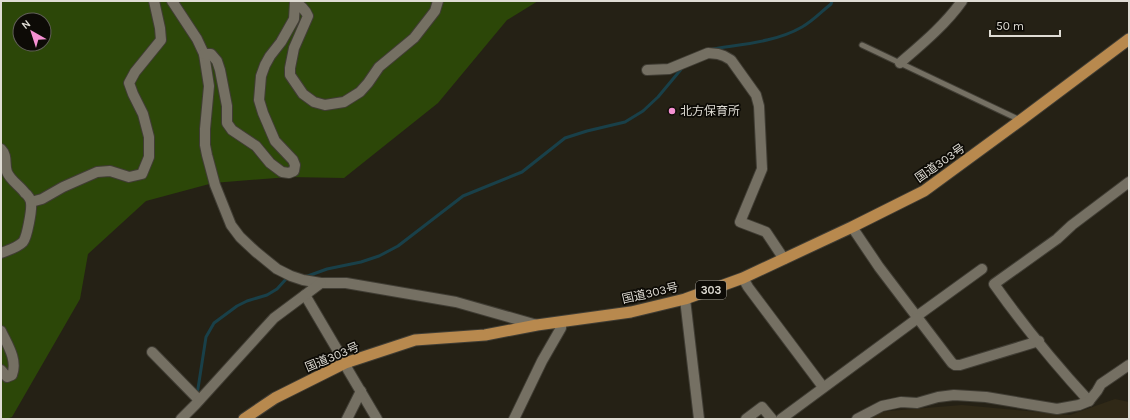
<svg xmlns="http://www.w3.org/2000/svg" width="1130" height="420" font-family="Karla,'Noto Sans JP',sans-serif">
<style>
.built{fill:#302917}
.green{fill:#2c4708;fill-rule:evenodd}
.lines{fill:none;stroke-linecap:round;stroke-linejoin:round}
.stream{stroke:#194049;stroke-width:3}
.service-casing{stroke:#403d34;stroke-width:7}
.minor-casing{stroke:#403d34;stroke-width:12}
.trunk-casing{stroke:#403d34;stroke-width:13}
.service{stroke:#757063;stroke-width:5}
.minor{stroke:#757063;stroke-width:10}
.trunk{stroke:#b8894e;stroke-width:11}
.poi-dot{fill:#f591d2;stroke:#0d0b06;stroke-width:1.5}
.labels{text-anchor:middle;stroke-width:3.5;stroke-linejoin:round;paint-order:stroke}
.shield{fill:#0d0b06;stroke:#a09d96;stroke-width:1}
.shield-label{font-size:11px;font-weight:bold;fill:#dfdcd4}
.poi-label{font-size:12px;fill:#dfdcd4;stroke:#0d0b06;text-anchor:start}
.street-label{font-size:12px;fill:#dfdcd4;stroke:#0d0b06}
</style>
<rect width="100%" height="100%" fill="#252115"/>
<!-- built -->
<polygon class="built" points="1115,399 1129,402 1129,419 864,419 877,412 962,405 1070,415"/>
<!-- green -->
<path class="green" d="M1,1h537l-31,19 -69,83 -94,75 -55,-1 -76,6 -67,18 -58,53 -8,45 -68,118 -6,2h-5zM20,20h24v24h-24z"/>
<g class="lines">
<!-- stream -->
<g class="stream">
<path d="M713,49c30,-5 63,-7 89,-22 11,-6 20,-16 29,-23l1,-3"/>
<polyline points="305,277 327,269 361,262 379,256 398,246 463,196 522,172 565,138 587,131 625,122 643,111 658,97 683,67"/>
<polyline points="197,395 206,337 214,323 237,306 247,301 267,295 277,289 287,278 289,279"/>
</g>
<!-- service casing -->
<g class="service-casing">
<polyline id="service" points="862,45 1020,120"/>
</g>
<!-- minor casing -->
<g class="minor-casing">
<g id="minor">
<polyline points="172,1 197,39 204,54 209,86 205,129 205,145 207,155 215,185 231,225 240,237 256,252 277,269 291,276 303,280 321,283 346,283 456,302 537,325"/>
<path d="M204,54h7l6,7 3,9 7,36v17l5,7 24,16 14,17 12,9 7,1 5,-2 1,-6 -2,-5 -18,-19 -12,-28 -4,-13 2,-24 4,-11 5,-9 11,-14 13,-23 1,-17c6,4 10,7 13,14l-14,32 -4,20v7l13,19 11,8 11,3 19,-3 16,-10 8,-9 11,-16 35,-29 21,-27 3,-10"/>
<path d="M900,63c22,-19 45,-38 62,-62"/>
<polyline points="647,70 669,69 708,53 718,54 724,56 731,60 756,95 759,106 762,169 740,222 766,232 784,259"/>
<path d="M1,149c7,7 3,15 6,23 3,8 13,14 18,21 3,2 6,7 6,10 1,7 -4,34 -8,39 -6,6 -15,8 -22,11"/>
<polyline points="31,202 42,199 63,187 97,172 110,171 129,177 142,174 149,157 149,137 143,114 133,94 129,83 135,72 161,40 160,28 154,1"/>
<polyline points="852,227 879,267 952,363 955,365 960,365 1039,341"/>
<polyline points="743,278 748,287 823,387"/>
<polyline points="305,295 345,363 348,370 377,419"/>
<polyline points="685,299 699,419"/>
<polyline points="917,316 982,269"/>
<path d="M1,331c6,13 17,29 11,44l-5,2 -6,-7"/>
<polyline points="152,352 199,400"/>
<path d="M1089,401c-34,-37 -66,-76 -95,-117l63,-45 15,-14 57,-43"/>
<polyline points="181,419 196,404 274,318 321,283"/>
<polyline points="347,419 361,391"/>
<polyline points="514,419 542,361 561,328 561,322"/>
<polyline points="746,419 762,407 772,419"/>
<polyline points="781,419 918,318"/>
<polyline points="857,419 882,406 901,402 917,403 938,397 954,395 986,397 1057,409 1079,405 1089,401 1097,391 1101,384 1129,365"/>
</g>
</g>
<!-- trunk casing -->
<g class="trunk-casing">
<polyline id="trunk" points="244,419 275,398 345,363 415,340 485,335 537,325 631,312 685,299 743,278 852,227 924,191 1021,120 1129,39"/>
</g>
<!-- service -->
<use href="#service" class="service"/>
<!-- minor -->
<use href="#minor" class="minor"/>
<!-- trunk -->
<use href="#trunk" class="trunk"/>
</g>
<!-- markers -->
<circle class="poi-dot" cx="672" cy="111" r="4"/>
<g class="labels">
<!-- shield labels -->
<rect class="shield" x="696" y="281" width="30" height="18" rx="3"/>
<g class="shield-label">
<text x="711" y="294">303</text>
</g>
<!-- poi labels -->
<g class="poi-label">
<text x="680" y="115">北方保育所</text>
</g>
<!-- street labels -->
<g class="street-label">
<text transform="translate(940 163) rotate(-35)" y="4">国道303号</text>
<text transform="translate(650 293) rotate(-13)" y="4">国道303号</text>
<text transform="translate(332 357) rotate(-23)" y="4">国道303号</text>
</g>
</g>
<!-- border -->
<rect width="1130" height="420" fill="none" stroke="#dfdcd4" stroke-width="4"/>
<!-- north arrow -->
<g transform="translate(32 32) rotate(321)"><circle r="19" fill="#0d0b06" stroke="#615f58"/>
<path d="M0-3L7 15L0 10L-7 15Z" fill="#f591d2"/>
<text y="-6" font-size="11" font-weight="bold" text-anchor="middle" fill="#dfdcd4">N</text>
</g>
<!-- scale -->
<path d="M990 30v6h70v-6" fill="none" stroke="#dfdcd4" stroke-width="2"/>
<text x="996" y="30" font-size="12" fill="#dfdcd4" stroke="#0d0b06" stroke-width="3" paint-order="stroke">50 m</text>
</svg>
